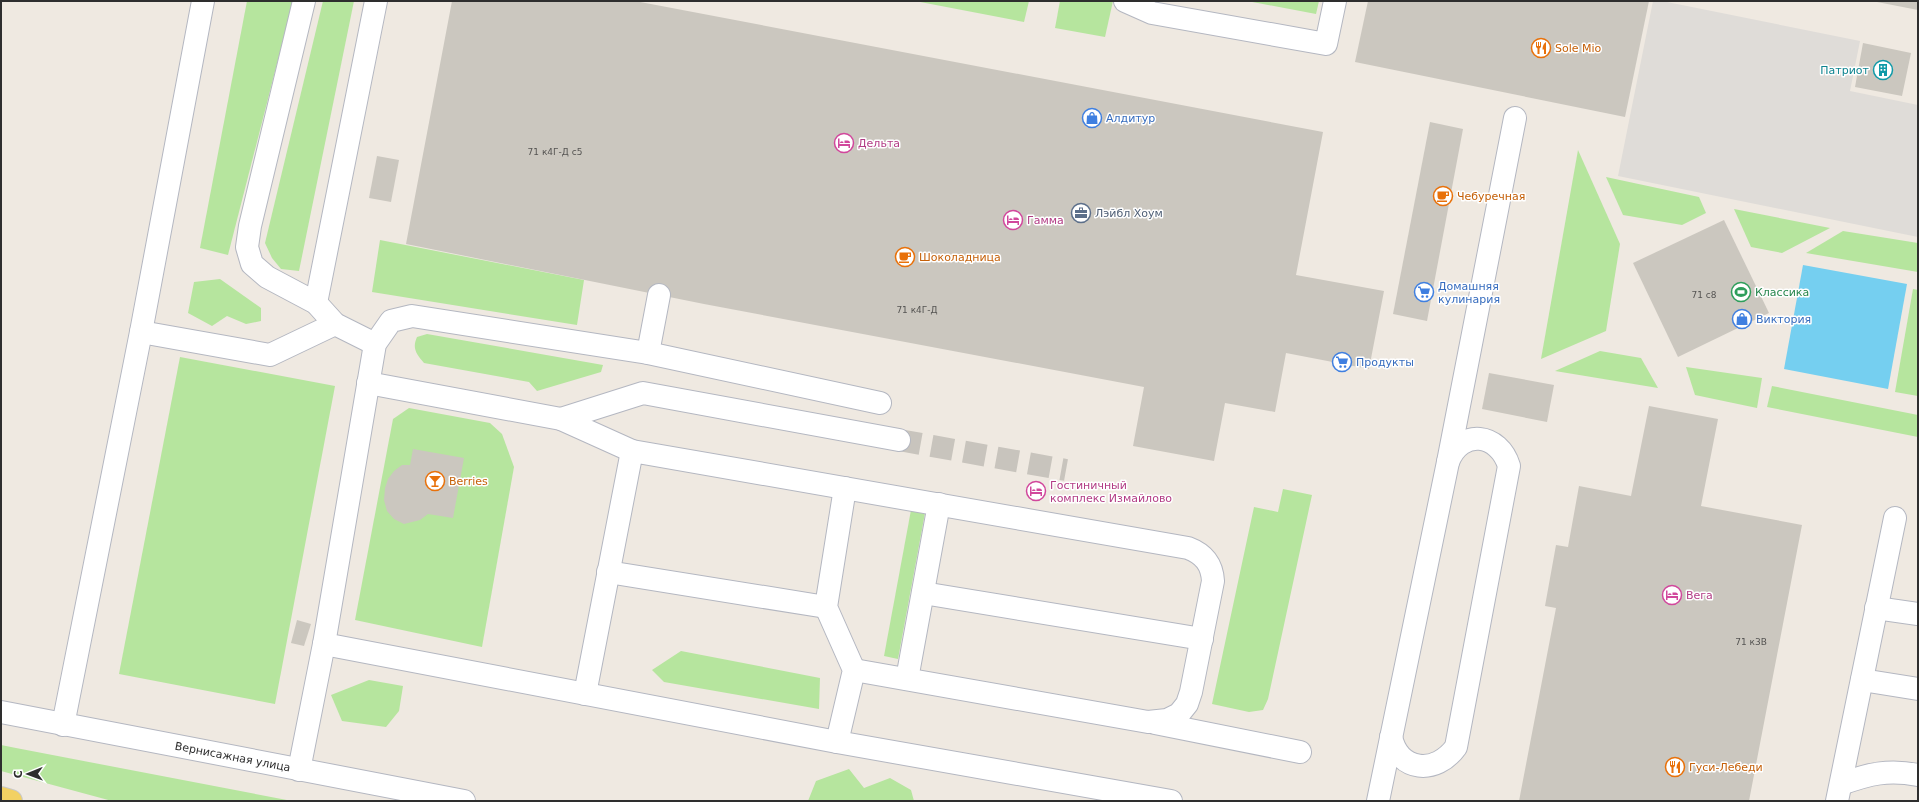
<svg xmlns="http://www.w3.org/2000/svg" width="1919" height="802" font-family="'DejaVu Sans',sans-serif">
<style>
.green{fill:#b6e59e}
.plaza{fill:#dfdcd8}
.water{fill:#75cff0}
.building{fill:#cbc7bf}
.lines{fill:none;stroke-linecap:round;stroke-linejoin:round}
.minor-tunnel{stroke:#c8c4bd;stroke-width:22;stroke-dasharray:22 11;stroke-linecap:butt}
.minor-casing{stroke:#b4b7c1;stroke-width:24}
.major-casing{stroke:#c9c9c9;stroke-width:24}
.minor{stroke:#fff;stroke-width:22}
.major{stroke:#f2d163;stroke-width:22}
.labels{text-anchor:middle;stroke-width:3;stroke-linejoin:round;paint-order:stroke}
.number-label{font-size:9px;fill:#555452}
.food-label{font-size:11px;fill:#c56008;stroke:#fff;text-anchor:start}
.culture-label{font-size:11px;fill:#0d838f;stroke:#fff;text-anchor:end}
.shop-label{font-size:11px;fill:#366cbe;stroke:#fff;text-anchor:start}
.hotel-label{font-size:11px;fill:#b23c85;stroke:#fff;text-anchor:start}
.service-label{font-size:11px;fill:#4e5e75;stroke:#fff;text-anchor:start}
.leisure-label{font-size:11px;fill:#27864d;stroke:#fff;text-anchor:start}
.street-label{font-size:11px;fill:#2e2e2e;stroke:#fff}
</style>
<rect width="100%" height="100%" fill="#efe9e1"/>
<!-- green -->
<g class="green">
<polygon points="247,1 293,1 228,255 200,248"/>
<polygon points="323,1 354,1 299,271 281,269 272,258 265,243"/>
<polygon points="915,1 1029,1 1024,22"/>
<polygon points="1060,1 1113,1 1105,37 1055,28"/>
<polygon points="1247,1 1319,1 1316,14"/>
<polygon points="1578,150 1620,244 1606,331 1541,359"/>
<polygon points="1606,177 1699,197 1706,213 1682,225 1623,215"/>
<polygon points="1734,209 1830,228 1782,253 1751,247"/>
<polygon points="1843,231 1918,243 1918,272 1806,253"/>
<polygon points="380,240 584,280 577,325 372,292"/>
<polygon points="220,279 261,308 261,321 246,324 227,316 212,326 188,313 194,282"/>
<polygon points="1913,289 1918,290 1918,396 1895,392"/>
<path d="M427,334l176,31 -2,7 -64,19 -8,-9 -105,-19c-8,-9 -12,-15 -7,-26z"/>
<polygon points="1600,351 1641,358 1658,388 1555,371"/>
<polygon points="180,357 335,386 275,704 119,674"/>
<polygon points="1686,367 1762,378 1757,408 1695,395"/>
<polygon points="1772,386 1918,415 1918,437 1767,407"/>
<polygon points="409,408 490,423 502,434 514,467 482,647 355,620 393,419"/>
<polygon points="1283,489 1312,495 1268,699 1263,710 1249,712 1212,704 1254,507 1278,512"/>
<polygon points="911,510 925,513 898,659 884,656"/>
<polygon points="681,651 820,678 819,709 664,682 652,670"/>
<polygon points="369,680 403,686 399,711 386,727 342,721 331,695"/>
<polygon points="1,745 16,748 292,801 112,801 1,771"/>
<polygon points="849,769 864,788 890,778 911,790 914,801 808,801 816,781"/>
</g>
<!-- plaza -->
<polygon class="plaza" points="1653,1 1662,1 1860,41 1850,91 1918,105 1918,237 1618,176"/>
<!-- water -->
<polygon class="water" points="1803,265 1907,284 1888,389 1784,369"/>
<!-- building -->
<g class="building">
<polygon points="452,1 635,1 1323,132 1296,275 1384,291 1369,369 1286,353 1275,412 1225,403 1214,461 1133,446 1144,387 704,304 406,244"/>
<polygon points="1368,1 1649,1 1625,117 1355,62"/>
<polygon points="1877,1 1918,1 1918,10 1877,2"/>
<polygon points="1863,43 1911,53 1902,96 1855,87"/>
<polygon points="1430,122 1463,129 1427,321 1393,314"/>
<polygon points="377,156 399,160 391,202 369,198"/>
<polygon points="1724,220 1769,313 1678,357 1633,263"/>
<polygon points="1489,373 1554,385 1547,422 1482,409"/>
<polygon points="1649,406 1718,419 1701,506 1802,525 1749,801 1519,801 1556,608 1545,606 1556,545 1568,547 1579,486 1631,496"/>
<polygon points="413,449 464,458 453,518 428,514 420,520 404,524 394,519 387,511 384,500 385,488 388,479 394,471 402,465 410,465"/>
<polygon points="297,620 311,624 304,646 291,643"/>
</g>
<g class="lines">
<!-- minor-tunnel -->
<polyline class="minor-tunnel" points="899,440 1066,470"/>
<!-- minor casing -->
<g class="minor-casing">
<g id="minor">
<polyline points="304,1 250,226 247,247 252,264 267,277 316,303 335,324 375,344"/>
<polyline points="1125,1 1152,13 1326,44 1335,1"/>
<polyline points="316,303 376,1"/>
<polyline points="141,332 270,355 335,324"/>
<polyline points="648,353 659,295"/>
<polyline points="368,383 561,419 632,451"/>
<polyline points="561,419 643,393 899,440"/>
<polyline points="608,572 826,607"/>
<polyline points="923,593 1202,639"/>
<polyline points="1876,608 1918,614"/>
<polyline points="324,644 837,742 1171,801"/>
<polyline points="907,679 939,504"/>
<polyline points="1862,680 1918,689"/>
<path d="M585,694l47,-243 556,97c16,6 24,16 25,33l-22,111 -4,12 -8,10 -12,6 -19,2 -294,-52"/>
<path id="s1" d="M1,712l463,89"/>
<polyline points="1155,723 1300,752"/>
<polyline points="63,725 141,332 203,1"/>
<path d="M1391,737c8,35 45,38 65,10l53,-281c-10,-33 -48,-38 -61,-4"/>
<polyline points="837,742 854,670 826,607 845,488"/>
<polyline points="299,770 324,644 375,344 391,321 412,316 648,353 880,403"/>
<path d="M1841,784c28,-10 47,-15 77,-9"/>
<polyline points="1378,801 1448,462 1515,118"/>
<polyline points="1837,801 1895,518"/>
</g>
</g>
<!-- major casing -->
<g class="major-casing">
<polyline id="major" points="1,798 11,801"/>
</g>
<!-- minor -->
<use href="#minor" class="minor"/>
<!-- major -->
<use href="#major" class="major"/>
</g>
<!-- icons -->
<defs>
<g id="restaurant-ring" transform="scale(1)"><circle r="9.5" fill="#fff" stroke="#e8710a" stroke-width="1.5"/><path d="M-5-6h1v4h1v-4h1v4h1v-4h1v5L-1.5 .5V6h-2V.5L-5-1ZM5-6V6H3V1.5H1.5Q1.5-4 5-6Z" fill="#e8710a"/></g>
<g id="building-ring" transform="scale(1)"><circle r="9.5" fill="#fff" stroke="#0f9aa8" stroke-width="1.5"/><path d="M-4-6H4V6H1V3H-1V6H-4ZM-2.5-4.3h1.7v1.8h-1.7ZM.8-4.3h1.7v1.8H.8ZM-2.5-1h1.7V.8h-1.7ZM.8-1h1.7V.8H.8Z" fill="#0f9aa8"/></g>
<g id="shop-ring" transform="scale(1)"><circle r="9.5" fill="#fff" stroke="#3f7fe0" stroke-width="1.5"/><path d="M-5-2.5h2.3a2.7 3.5 0 0 1 5.4 0H5L5.5 6h-11ZM-1.5-2.5h3a1.5 2.3 0 0 0-3 0Z" fill="#3f7fe0"/></g>
<g id="hotel-ring" transform="scale(1)"><circle r="9.5" fill="#fff" stroke="#d1479c" stroke-width="1.5"/><path d="M-6-4.5h1.5V1H6V5H4.5V3h-9V5H-6ZM-4 0a1.8 1.8 0 1 1 3.6 0ZM.5 0V-2.5h3Q6-2.5 6 0Z" fill="#d1479c"/></g>
<g id="cafe-ring" transform="scale(1)"><circle r="9.5" fill="#fff" stroke="#e8710a" stroke-width="1.5"/><path d="M-5.5-4.5H6V0H3Q3 3.5 0 3.5H-2.5Q-5.5 3.5-5.5 0ZM3-3.2v2h1.7v-2ZM-6 4.5H4V6H-6Z" fill="#e8710a"/></g>
<g id="office-ring" transform="scale(1)"><circle r="9.5" fill="#fff" stroke="#5c6f8a" stroke-width="1.5"/><path d="M-6-3h4V-5.5h4V-3h4V5H-6ZM-1-4.5V-3h2v-1.5ZM-6 0V1H6V0Z" fill="#5c6f8a"/></g>
<g id="supermarket-ring" transform="scale(1)"><circle r="9.5" fill="#fff" stroke="#3f7fe0" stroke-width="1.5"/><path d="M-6-5.5h2.5l.6 2H6L4.5 2H-2.5L-4.4-4H-6ZM-1.5 3.2a1.3 1.3 0 1 0 .1 0ZM3 3.2a1.3 1.3 0 1 0 .1 0Z" fill="#3f7fe0"/></g>
<g id="stadium-ring" transform="scale(1)"><circle r="9.5" fill="#fff" stroke="#2e9e5b" stroke-width="1.5"/><path d="M0-5a6.5 5 0 1 0 0 10a6.5 5 0 1 0 0-10ZM-3.5-1.8h7v3.6h-7Z" fill="#2e9e5b"/></g>
<g id="bar-ring" transform="scale(1)"><circle r="9.5" fill="#fff" stroke="#e8710a" stroke-width="1.5"/><path d="M-6-5H6L.8 .8V4.5H3.5V6h-7V4.5H-.8V.8Z" fill="#e8710a"/></g>
</defs>
<g fill-rule="evenodd">
<use href="#restaurant-ring" x="1541" y="48"/>
<use href="#building-ring" x="1883" y="70"/>
<use href="#shop-ring" x="1092" y="118"/>
<use href="#hotel-ring" x="844" y="143"/>
<use href="#cafe-ring" x="1443" y="196"/>
<use href="#office-ring" x="1081" y="213"/>
<use href="#hotel-ring" x="1013" y="220"/>
<use href="#cafe-ring" x="905" y="257"/>
<use href="#supermarket-ring" x="1424" y="292"/>
<use href="#stadium-ring" x="1741" y="292"/>
<use href="#shop-ring" x="1742" y="319"/>
<use href="#supermarket-ring" x="1342" y="362"/>
<use href="#bar-ring" x="435" y="481"/>
<use href="#hotel-ring" x="1036" y="491"/>
<use href="#hotel-ring" x="1672" y="595"/>
<use href="#restaurant-ring" x="1675" y="767"/>
</g>
<g class="labels">
<!-- number labels -->
<g class="number-label">
<text x="555" y="155">71 к4Г-Д с5</text>
<text x="1704" y="298">71 с8</text>
<text x="917" y="313">71 к4Г-Д</text>
<text x="1751" y="645">71 к3В</text>
</g>
<!-- food labels -->
<g class="food-label">
<text x="1555" y="52">Sole Mio</text>
<text x="1457" y="200">Чебуречная</text>
<text x="919" y="261">Шоколадница</text>
<text x="449" y="485">Berries</text>
<text x="1689" y="771">Гуси-Лебеди</text>
</g>
<!-- culture labels -->
<g class="culture-label">
<text x="1869" y="74">Патриот</text>
</g>
<!-- shop labels -->
<g class="shop-label">
<text x="1106" y="122">Алдитур</text>
<text x="1438" y="290">Домашняя<tspan x="1438" dy="13">кулинария</tspan></text>
<text x="1756" y="323">Виктория</text>
<text x="1356" y="366">Продукты</text>
</g>
<!-- hotel labels -->
<g class="hotel-label">
<text x="858" y="147">Дельта</text>
<text x="1027" y="224">Гамма</text>
<text x="1050" y="489">Гостиничный<tspan x="1050" dy="13">комплекс Измайлово</tspan></text>
<text x="1686" y="599">Вега</text>
</g>
<!-- service labels -->
<g class="service-label">
<text x="1095" y="217">Лэйбл Хоум</text>
</g>
<!-- leisure labels -->
<g class="leisure-label">
<text x="1755" y="296">Классика</text>
</g>
<!-- street labels -->
<g class="street-label">
<text dy="4" stroke="none"><textPath href="#s1" startOffset="236">Вернисажная улица</textPath></text>
</g>
</g>
<!-- border -->
<rect width="1919" height="802" fill="none" stroke="#2e2e2e" stroke-width="4"/>
<!-- north arrow -->
<g transform="translate(28 774) rotate(269)" stroke="#ffffff" stroke-width="3" paint-order="stroke">
<path d="M0-3L7 15L0 10L-7 15Z" fill="#2e2e2e"/>
<text y="-6" font-size="11" font-weight="bold" text-anchor="middle" fill="#2e2e2e">С</text>
</g>
</svg>
